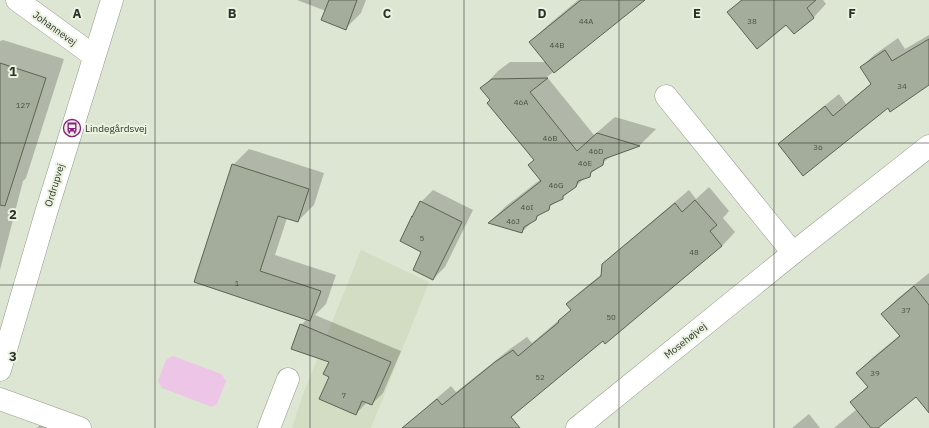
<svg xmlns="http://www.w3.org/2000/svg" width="929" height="428" font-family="'IBM Plex Sans',sans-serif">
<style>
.built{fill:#d2ddc4}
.green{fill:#edc5e6}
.shadow{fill:#0003}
.building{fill:#a4ac9b;stroke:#5c6353}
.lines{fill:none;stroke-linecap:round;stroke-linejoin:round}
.minor-casing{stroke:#949b8b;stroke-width:23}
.minor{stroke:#fff;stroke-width:22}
.grid{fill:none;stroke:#2e312a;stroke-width:1;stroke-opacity:0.55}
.labels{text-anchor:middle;stroke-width:4;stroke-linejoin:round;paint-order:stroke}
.number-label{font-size:8px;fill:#4c5046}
.street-label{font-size:10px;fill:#2e312a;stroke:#eaf2e0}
.poi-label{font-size:10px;fill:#2e312a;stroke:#eaf2e0;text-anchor:start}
.grid-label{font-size:13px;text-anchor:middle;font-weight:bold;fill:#2e312a;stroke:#eaf2e0;stroke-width:4;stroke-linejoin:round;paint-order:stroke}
</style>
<rect width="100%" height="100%" fill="#dde5d3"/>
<!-- built -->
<polygon class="built" points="361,250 429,282 371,428 292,428 302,397"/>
<!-- green -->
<polygon class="green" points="173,356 221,374 226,381 217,404 212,407 162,388 158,381 166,360"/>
<!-- shadow -->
<g class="shadow">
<polygon points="297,0 366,0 361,13 346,28 326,11"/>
<polygon points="578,0 643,0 547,77 594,135 615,117 656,129 640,145 612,155 562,198 543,211 522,232 490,222 506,206 541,179 535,160 482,88 498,71 510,62 546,62 530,42 547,26"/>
<polygon points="741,0 823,0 826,4 814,17 794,33 786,23 728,13"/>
<polygon points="929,35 929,84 888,107 779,144 792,132 839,94 846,104 872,83 861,67 874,55 898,38 905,49"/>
<polygon points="3,40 64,59 26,178 23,181 0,270 0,41"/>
<polygon points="249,149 324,173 314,205 298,221 287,218 275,255 336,275 326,304 315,315 401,351 383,393 372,404 367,402 356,414 331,376 330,361 301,325 307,319 195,282 233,165"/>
<polygon points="709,187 729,211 723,218 735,232 722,246 605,342 603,340 487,428 426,428 417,417 430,404 451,386 456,392 510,349 527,337 532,343 572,309 568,304 581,291 602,274 603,265 617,251 689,190 696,199"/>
<polygon points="433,190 473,210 445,267 433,279 423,252 421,202"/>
<polygon points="929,273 929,385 876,428 834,428 857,409 851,402 868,386 857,373 872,358 900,335 882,314 897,299"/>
<polygon points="809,414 820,428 792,428"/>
<polygon points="40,425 61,428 37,428"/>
</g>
<!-- building -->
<g class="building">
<polygon points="329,0 357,0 346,30 321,20"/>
<polygon points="581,0 645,0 554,73 529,42"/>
<polygon points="742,0 816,0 807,8 814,18 794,34 786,25 757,49 727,12"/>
<polygon points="929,39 929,85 890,112 888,108 803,176 778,144 825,106 833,116 871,84 860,67 885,50 892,61"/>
<polygon points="0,63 46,78 5,206 0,205"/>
<polygon points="548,78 530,92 577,151 597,133 640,146 604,159 603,165 591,172 590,177 578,181 576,187 563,196 563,199 550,205 549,210 537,216 536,220 524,227 522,233 488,223 541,181 528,165 534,160 487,103 490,100 480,88 492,79"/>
<polygon points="232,164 309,189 298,222 278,216 260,271 321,291 310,321 194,282"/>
<polygon points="695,200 717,225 710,231 722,246 605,344 603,341 511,417 520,428 402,428 437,399 442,405 495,362 513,350 518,356 559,322 558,321 571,310 566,304 601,276 602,264 675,203 682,212"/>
<polygon points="420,201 462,222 433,280 413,270 421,252 400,241 412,216 412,217"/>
<polygon points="914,286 929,305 929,413 916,397 878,428 871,428 850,402 868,387 856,373 900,336 881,314"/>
<polygon points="300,324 391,362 372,405 362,401 356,415 319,399 329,377 323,374 329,362 291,349"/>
</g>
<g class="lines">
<!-- minor casing -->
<g class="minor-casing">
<g id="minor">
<polyline points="17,0 94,56"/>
<polyline points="666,96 793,253"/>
<polyline points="0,370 46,213 112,0"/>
<polyline points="0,399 80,428"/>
<polyline points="269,428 288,379"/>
<polyline points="577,428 793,253 929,146"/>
</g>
</g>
<!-- minor -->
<use href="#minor" class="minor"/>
</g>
<!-- grid -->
<path class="grid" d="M155,0v428M310,0v428M464,0v428M619,0v428M774,0v428M0,143h929M0,285h929"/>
<!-- icons -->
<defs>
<g id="bus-ring" transform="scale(0.9)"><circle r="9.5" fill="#eaf2e0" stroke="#8a1c80" stroke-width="1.5"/><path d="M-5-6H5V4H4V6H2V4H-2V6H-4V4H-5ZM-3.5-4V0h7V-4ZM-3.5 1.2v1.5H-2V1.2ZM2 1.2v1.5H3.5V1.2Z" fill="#8a1c80"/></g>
</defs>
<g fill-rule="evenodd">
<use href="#bus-ring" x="72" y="128"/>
</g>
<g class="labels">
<!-- number labels -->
<g class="number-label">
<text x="586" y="24">44A</text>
<text x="752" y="24">38</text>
<text x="557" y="48">44B</text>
<text x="902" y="89">34</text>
<text x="521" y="105">46A</text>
<text x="23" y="108">127</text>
<text x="550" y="141">46B</text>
<text x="818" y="150">36</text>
<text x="596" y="154">46D</text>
<text x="585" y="166">46E</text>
<text x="556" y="188">46G</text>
<text x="527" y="210">46I</text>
<text x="513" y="224">46J</text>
<text x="422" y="241">5</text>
<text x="694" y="255">48</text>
<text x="237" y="286">1</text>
<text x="906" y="313">37</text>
<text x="611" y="320">50</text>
<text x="875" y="376">39</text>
<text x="540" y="380">52</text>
<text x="344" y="398">7</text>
</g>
<!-- street labels -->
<g class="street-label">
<text transform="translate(55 28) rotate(36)" y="4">Johannevej</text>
<text transform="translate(54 185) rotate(-73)" y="4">Ordrupvej</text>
<text transform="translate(685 340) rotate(-39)" y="4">Mosehøjvej</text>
</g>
<!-- poi labels -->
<g class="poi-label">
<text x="85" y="132">Lindegårdsvej</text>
</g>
</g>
<g class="grid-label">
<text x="77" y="18">A</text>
<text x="232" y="18">B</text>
<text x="387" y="18">C</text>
<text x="542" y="18">D</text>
<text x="697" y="18">E</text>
<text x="852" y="18">F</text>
<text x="13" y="76">1</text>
<text x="13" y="219">2</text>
<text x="13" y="361">3</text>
</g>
</svg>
